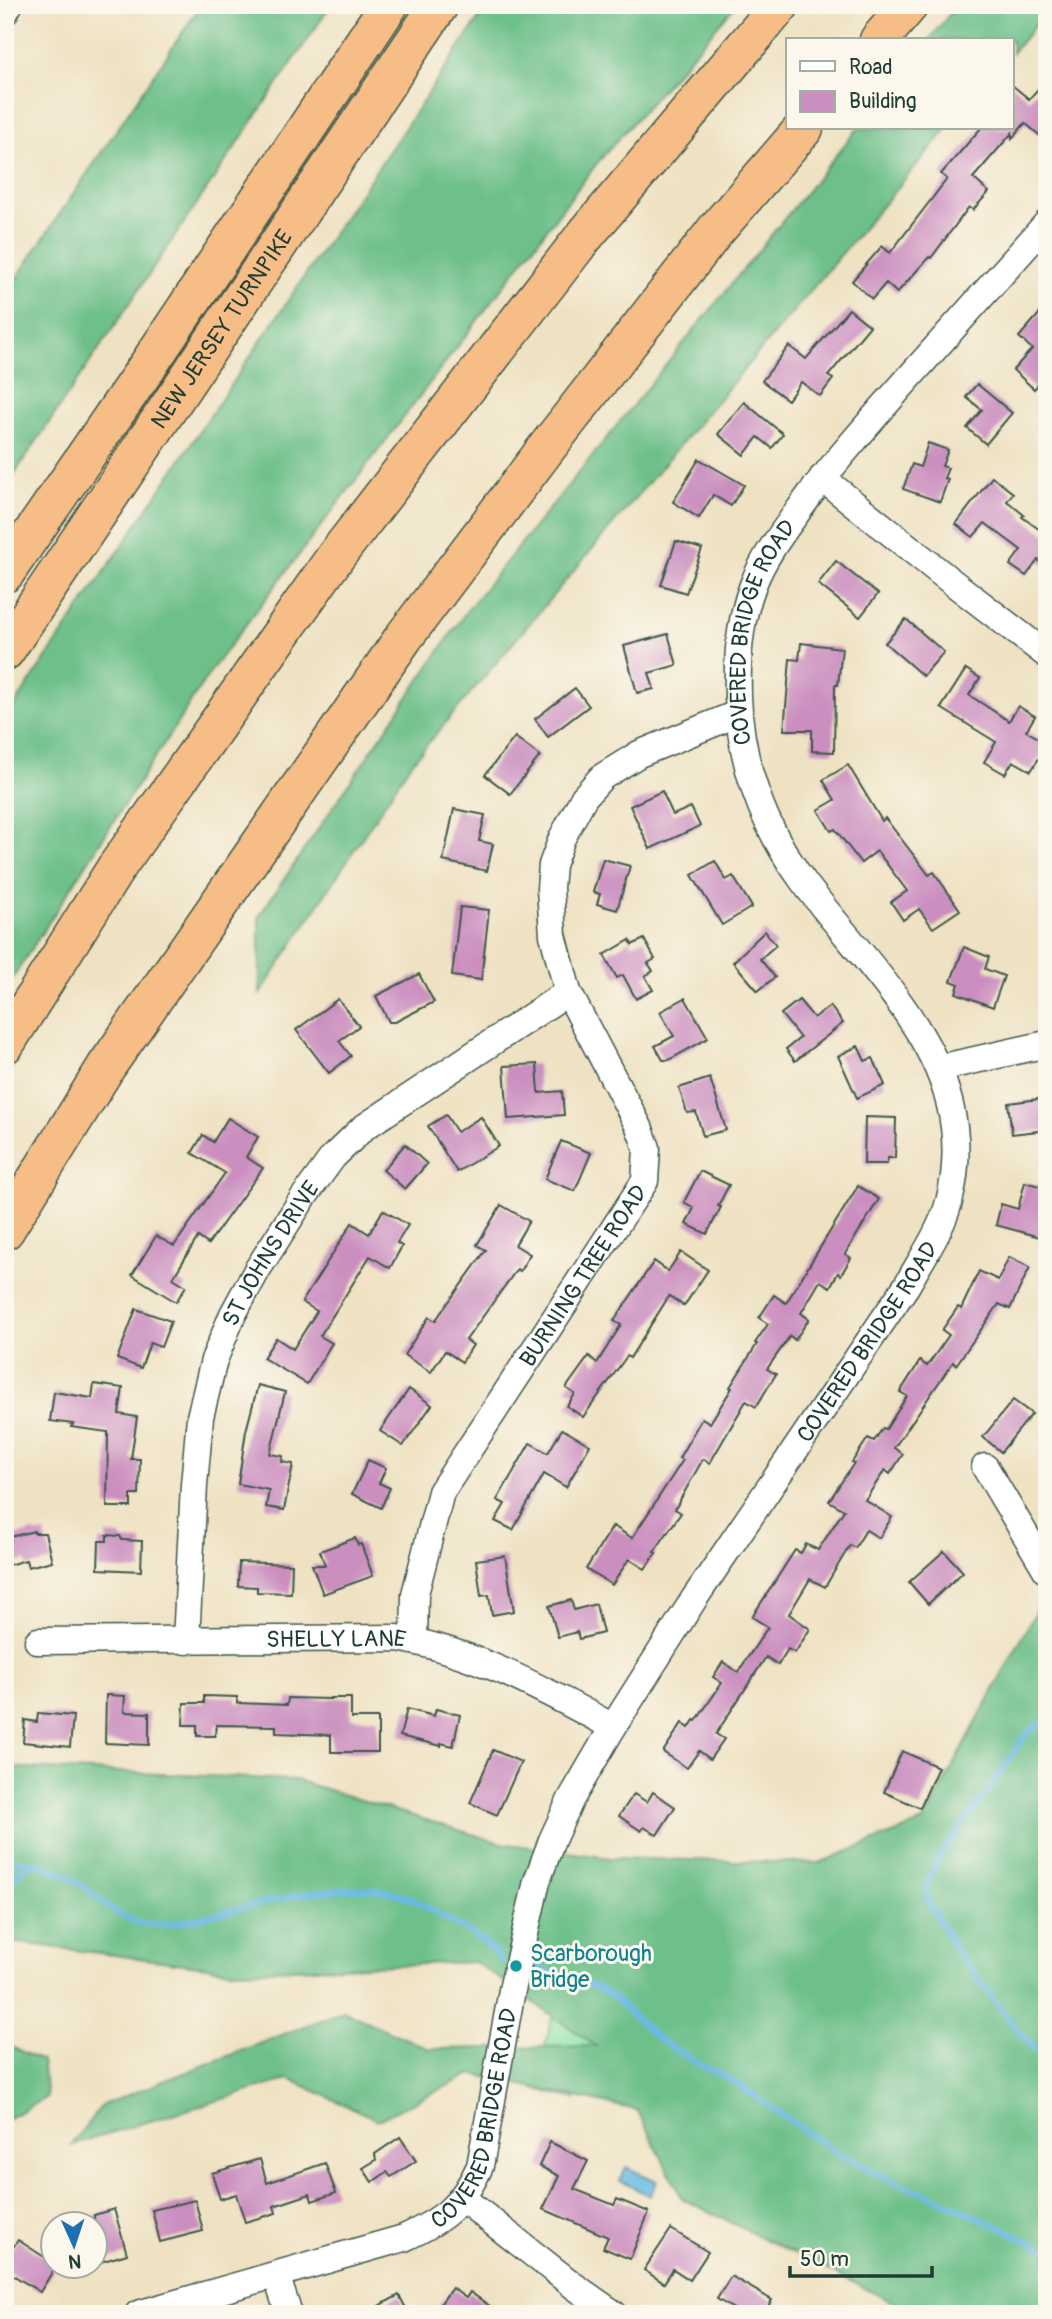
<svg xmlns="http://www.w3.org/2000/svg" width="1052" height="2319" font-family="Pangolin,sans-serif">
<style>
.green{fill:#89e2a6;stroke:#54906d;stroke-width:2}
.forest{fill:#6ec08b;stroke:#467e60;stroke-width:2}
.water{fill:#69b9e4;stroke:#447b8c;stroke-width:2}
.lines{fill:none;stroke-linecap:round;stroke-linejoin:round}
.stream{stroke:#69b9e4;stroke-width:6}
.building{fill:#ca8ebf}
.minor-casing{stroke:#3e5649;stroke-width:29}
.highway-casing{stroke:#3e5649;stroke-width:41}
.minor{stroke:#fff;stroke-width:26}
.highway{stroke:#f6be86;stroke-width:38}
.culture-dot{fill:#0f9aa8;stroke:#fbf7ec;stroke-width:2.5}
.labels{text-anchor:middle;stroke-width:6;stroke-linejoin:round;paint-order:stroke}
.street-label{font-size:23px;fill:#1f3d34;stroke:#fbf7ec}
.culture-label{font-size:23px;fill:#0d838f;stroke:#fbf7ec;text-anchor:start}
</style>
<rect width="100%" height="100%" fill="#fbf7ec"/>
<filter id="ink" filterUnits="userSpaceOnUse"><feTurbulence type="fractalNoise" baseFrequency=".0143" numOctaves="2"/><feDisplacementMap in="SourceGraphic" scale="14" xChannelSelector="R" yChannelSelector="G"/><feConvolveMatrix kernelMatrix="1 2 1 2 8 2 1 2 1" color-interpolation-filters="sRGB"/></filter>
<filter id="wash" filterUnits="userSpaceOnUse"><feTurbulence type="fractalNoise" baseFrequency=".00686" numOctaves="4" result="noise"/><feDisplacementMap in="SourceGraphic" scale="28" xChannelSelector="R" yChannelSelector="G"/><feGaussianBlur stdDeviation="1.57" result="paint"/><feColorMatrix in="noise" values="0 0 0 0 0 0 0 0 0 0 0 0 0 0 0 0 0 1.4 0 .05"/><feComposite in="paint" operator="in"/></filter>
<g filter="url(#wash)">
<rect width="100%" height="100%" fill="#efe2c3"/>
<!-- green -->
<polygon class="green" points="554,2010 596,2021 575,2099 534,2089"/>
<!-- forest -->
<g class="forest">
<polygon points="201,5 331,5 5,488 5,295"/>
<polygon points="488,5 736,5 598,162 212,669 5,990 5,719"/>
<polygon points="957,5 1047,5 1047,11 1012,53 1012,40 929,40"/>
<polygon points="858,128 948,128 409,766 260,994 259,916 468,609"/>
<polygon points="1047,1562 1047,2314 917,2314 683,2199 637,2110 471,2074 378,2120 289,2079 71,2145 102,2105 343,2011 429,2049 596,2046 475,1962 238,1971 5,1941 5,1767 296,1780 501,1843 611,1858 819,1863 923,1822 1035,1613"/>
<polygon points="5,2044 42,2061 47,2097 5,2120"/>
</g>
<!-- water -->
<polygon class="water" points="626,2167 657,2181 650,2196 620,2181"/>
<g class="lines">
<!-- stream -->
<g class="stream">
<polyline points="1047,1719 1026,1734 992,1786 940,1855 926,1886 928,1901 954,1947 1016,2028 1036,2051 1047,2058"/>
<path d="M5,1858c23,4 46,8 66,20 25,15 42,39 71,45 25,5 56,-5 79,-10 48,-12 126,-33 174,-20 16,4 29,13 43,21 22,13 49,26 64,47"/>
<polyline points="5,1887 29,1863"/>
<polyline points="532,1968 569,1977 600,1989 615,1999 657,2038 697,2063 733,2081 834,2151 888,2179 948,2203 1047,2250"/>
</g>
</g>
<g id="blocks">
<!-- building -->
<g class="building">
<polygon points="1047,79 1047,127 1039,135 1025,123 1012,139 1012,133 973,178 989,192 973,210 969,207 931,258 929,257 897,293 886,283 872,299 852,281 882,246 890,253 947,179 941,174 981,128 1012,128 1012,85 1029,99"/>
<polygon points="1047,305 1047,376 1034,389 1013,370 1032,349 1019,337"/>
<polygon points="849,309 870,326 828,376 833,379 820,396 801,382 788,400 762,381 789,346 806,359"/>
<polygon points="977,384 1012,413 986,444 967,428 982,410 966,397"/>
<polygon points="744,402 783,434 772,448 758,437 744,455 718,434"/>
<polygon points="928,443 948,450 942,466 948,468 944,478 948,479 940,502 903,489 912,464 920,467"/>
<polygon points="699,459 744,485 731,506 713,495 699,518 673,502"/>
<polygon points="992,477 1013,493 1007,501 1024,515 1022,517 1047,535 1047,567 1038,560 1026,576 1010,565 1021,550 985,523 973,537 956,524"/>
<polygon points="676,541 702,549 686,593 661,585"/>
<polygon points="836,561 878,594 860,617 818,584"/>
<polygon points="906,619 944,652 923,676 885,643"/>
<polygon points="668,634 677,665 649,673 654,689 637,693 624,646"/>
<polygon points="801,643 842,648 838,685 835,685 834,752 812,751 812,730 784,730 790,659 799,660"/>
<polygon points="966,669 980,678 969,695 1009,721 1018,706 1035,716 1026,731 1047,743 1047,745 1031,771 1013,761 1005,774 984,762 996,742 941,708"/>
<polygon points="575,688 589,706 548,737 535,719"/>
<polygon points="515,737 540,756 510,794 485,775"/>
<polygon points="848,765 882,821 885,818 929,875 934,872 960,910 933,928 919,909 903,920 891,902 907,891 877,851 861,863 835,829 831,831 818,810 835,800 823,780"/>
<polygon points="662,791 673,815 691,807 700,826 650,849 630,806"/>
<polygon points="454,809 485,815 479,841 493,844 487,871 443,861"/>
<polygon points="603,859 630,866 617,910 597,904 600,894 593,892"/>
<polygon points="715,861 726,880 733,876 752,907 722,925 692,875"/>
<polygon points="460,907 489,910 481,980 452,976"/>
<polygon points="765,931 776,945 760,959 775,977 758,991 733,962"/>
<polygon points="644,939 655,959 648,963 653,971 645,976 653,990 636,999 623,975 617,978 604,955 630,940 632,945"/>
<polygon points="964,947 989,957 985,969 1004,976 993,1007 956,993 959,984 951,981"/>
<polygon points="419,974 434,1002 395,1022 389,1022 376,996"/>
<polygon points="685,998 708,1038 669,1060 663,1060 655,1046 674,1036 660,1012"/>
<polygon points="338,999 359,1026 339,1041 351,1056 329,1073 296,1030"/>
<polygon points="799,1000 814,1018 830,1006 843,1023 795,1061 786,1049 800,1038 781,1014"/>
<polygon points="858,1046 865,1061 873,1058 885,1085 857,1098 838,1056"/>
<polygon points="537,1064 539,1093 562,1091 564,1115 508,1119 504,1066"/>
<polygon points="710,1078 726,1130 703,1136 696,1112 687,1113 679,1088"/>
<polygon points="1047,1098 1047,1130 1012,1134 1008,1103"/>
<polygon points="446,1115 457,1132 481,1117 499,1146 457,1172 428,1126"/>
<polygon points="865,1117 896,1118 895,1158 888,1158 887,1164 864,1164"/>
<polygon points="228,1118 258,1137 246,1157 263,1168 208,1244 198,1237 173,1278 186,1286 176,1302 132,1275 156,1236 174,1246 225,1173 192,1153 203,1135 213,1142"/>
<polygon points="561,1141 591,1153 575,1191 545,1179"/>
<polygon points="405,1144 427,1164 405,1189 383,1170"/>
<polygon points="700,1171 729,1185 718,1206 721,1207 707,1234 686,1224 694,1208 684,1202"/>
<polygon points="1025,1182 1047,1188 1047,1239 996,1225 1001,1204 1018,1209"/>
<polygon points="858,1186 879,1199 845,1254 851,1258 841,1275 838,1273 830,1287 820,1281 801,1313 809,1319 795,1340 790,1336 767,1369 776,1374 756,1407 746,1401 710,1463 703,1459 675,1509 681,1513 654,1552 656,1553 645,1569 629,1559 612,1585 586,1569 613,1526 632,1538 683,1460 679,1458 702,1418 710,1423 732,1388 730,1387 757,1344 755,1343 768,1324 759,1318 774,1295 786,1303"/>
<polygon points="501,1205 529,1221 515,1245 530,1254 520,1271 517,1269 466,1340 473,1345 462,1362 445,1351 431,1372 404,1355 429,1317 435,1321 486,1250 477,1245"/>
<polygon points="383,1210 408,1225 397,1243 402,1246 390,1268 370,1256 320,1336 332,1343 307,1384 263,1358 276,1338 293,1349 317,1311 302,1302 352,1223 369,1234"/>
<polygon points="681,1252 708,1270 684,1306 669,1296 630,1358 627,1356 583,1417 567,1406 575,1394 566,1388 589,1356 597,1363 621,1325 614,1321 654,1261 668,1271"/>
<polygon points="1009,1257 1030,1267 1010,1309 999,1304 956,1365 953,1362 894,1448 903,1454 890,1474 885,1470 865,1500 892,1517 879,1538 866,1530 855,1548 850,1545 825,1587 810,1579 789,1614 810,1629 795,1653 788,1649 778,1665 766,1657 716,1734 724,1739 710,1759 699,1751 687,1768 663,1752 682,1723 689,1728 694,1720 696,1721 722,1683 713,1677 723,1662 738,1672 768,1627 752,1617 795,1550 801,1553 806,1544 818,1550 844,1510 829,1501 854,1463 852,1462 868,1438 874,1441 883,1428 886,1429 907,1396 900,1392 920,1361 927,1366 949,1335 942,1330 958,1307 961,1309 979,1271 998,1280"/>
<polygon points="136,1309 171,1321 161,1347 150,1343 141,1368 117,1359"/>
<polygon points="94,1384 123,1388 119,1414 137,1417 131,1459 140,1459 139,1495 131,1495 131,1507 107,1507 108,1432 71,1427 73,1424 50,1421 54,1392 92,1398"/>
<polygon points="258,1385 285,1392 270,1454 283,1456 282,1462 293,1464 284,1510 266,1507 269,1490 238,1484 246,1431"/>
<polygon points="409,1389 432,1405 403,1446 380,1431"/>
<polygon points="1013,1400 1032,1414 1001,1452 983,1437"/>
<polygon points="562,1429 590,1445 566,1487 544,1474 513,1530 495,1521 505,1504 497,1500 530,1443 548,1453"/>
<polygon points="368,1460 386,1468 379,1483 390,1488 381,1508 352,1494"/>
<polygon points="34,1531 34,1533 45,1533 52,1561 28,1567 26,1560 5,1566 5,1543 11,1541 10,1537"/>
<polygon points="107,1535 120,1536 122,1540 142,1541 141,1571 98,1569 99,1541 107,1541"/>
<polygon points="355,1538 358,1545 361,1544 373,1576 323,1594 312,1565 325,1565 320,1551"/>
<polygon points="944,1551 963,1572 928,1604 909,1582"/>
<polygon points="505,1556 514,1611 492,1615 489,1595 481,1596 476,1560"/>
<polygon points="239,1562 292,1564 291,1593 257,1592 257,1587 238,1586"/>
<polygon points="571,1600 574,1610 596,1604 603,1633 579,1639 577,1632 558,1637 549,1606"/>
<polygon points="106,1695 125,1696 124,1712 149,1713 149,1745 105,1743"/>
<polygon points="204,1696 237,1697 237,1703 287,1705 288,1698 330,1699 330,1698 351,1698 351,1718 378,1718 378,1752 331,1752 331,1735 276,1733 276,1726 216,1725 215,1736 197,1736 197,1725 183,1725 184,1703 204,1703"/>
<polygon points="407,1709 434,1716 436,1709 460,1715 453,1746 441,1743 441,1746 400,1736"/>
<polygon points="38,1713 73,1716 70,1747 23,1742 25,1720 37,1722"/>
<polygon points="493,1750 521,1762 497,1815 470,1803"/>
<polygon points="902,1751 938,1767 920,1808 884,1792"/>
<polygon points="653,1792 675,1807 657,1835 644,1827 641,1831 619,1816 634,1794 647,1802"/>
<polygon points="400,2137 416,2161 391,2177 387,2172 372,2182 363,2168 376,2160 375,2154"/>
<polygon points="550,2142 588,2161 574,2189 614,2205 617,2199 649,2212 630,2259 603,2248 608,2237 543,2209 559,2176 539,2166"/>
<polygon points="260,2159 267,2183 325,2163 336,2193 312,2201 310,2194 274,2206 276,2213 245,2222 236,2194 220,2199 212,2173"/>
<polygon points="195,2200 203,2231 160,2242 152,2210"/>
<polygon points="114,2209 127,2254 94,2264 94,2215"/>
<polygon points="671,2229 708,2252 690,2280 673,2269 664,2283 644,2270"/>
<polygon points="18,2240 52,2262 52,2266 56,2266 40,2292 5,2270 5,2259"/>
<polygon points="731,2276 772,2300 764,2314 742,2314 717,2299"/>
<polygon points="452,2288 466,2298 470,2292 501,2314 433,2314"/>
<polygon points="399,2295 409,2314 364,2314"/>
</g>
</g>
</g>
<g filter="url(#ink)">
<use href="#blocks" fill-opacity="0" stroke="#3e5649" stroke-width="2"/>
<g class="lines">
<!-- minor casing -->
<g class="minor-casing">
<g id="minor">
<polyline points="5,12 9,5"/>
<polyline points="822,478 947,578 1047,655"/>
<polyline points="939,1068 1047,1044"/>
<polyline points="985,1467 1047,1571"/>
<path id="s1" d="M38,1641l359,-3c77,13 148,52 216,89"/>
<path id="s2" d="M186,1641l8,-156 6,-68 14,-57 19,-46 24,-44 46,-72 30,-41 30,-29 205,-136"/>
<path id="s3" d="M414,1641l1,-47 26,-102 204,-311 2,-33 -8,-21 -71,-135 -15,-57 -3,-47 2,-23 10,-27 22,-41 18,-20 37,-23 100,-41"/>
<polyline points="462,2198 574,2286 614,2314"/>
<polyline points="276,2275 289,2314"/>
<path id="s4" d="M138,2314l266,-76c39,-18 58,-32 76,-72l32,-176 25,-109 15,-41 19,-41 42,-72 81,-128 213,-314c15,-27 34,-54 42,-83 35,-135 -75,-225 -146,-321 -40,-54 -63,-118 -65,-185 -1,-39 1,-74 15,-111 12,-32 36,-61 56,-89 33,-44 69,-83 105,-124 44,-49 88,-99 133,-149"/>
</g>
</g>
<!-- highway casing -->
<g class="highway-casing">
<g id="highway">
<polyline points="879,40 909,5"/>
<polyline points="5,573 151,361 389,5"/>
<path id="s5" d="M5,651l434,-646"/>
<polyline points="5,1044 116,868 336,556 582,239 780,5"/>
<polyline points="5,1230 106,1067 404,637 545,450 716,230 804,128"/>
</g>
</g>
<!-- minor -->
<use href="#minor" class="minor"/>
<!-- highway -->
<use href="#highway" class="highway"/>
</g>
</g>
<!-- markers -->
<circle class="culture-dot" cx="516" cy="1966" r="7"/>
<g class="labels">
<!-- street labels -->
<g class="street-label">
<text dy="8" stroke="none"><textPath href="#s5" startOffset="388">NEW JERSEY TURNPIKE</textPath></text>
<text dy="8" stroke="none"><textPath href="#s4" startOffset="2107">COVERED BRIDGE ROAD</textPath></text>
<text dy="8" stroke="none"><textPath href="#s2" startOffset="404">ST JOHNS DRIVE</textPath></text>
<text dy="8" stroke="none"><textPath href="#s3" startOffset="411">BURNING TREE ROAD</textPath></text>
<text dy="8" stroke="none"><textPath href="#s4" startOffset="1309">COVERED BRIDGE ROAD</textPath></text>
<text dy="8" stroke="none"><textPath href="#s1" startOffset="298">SHELLY LANE</textPath></text>
<text dy="8" stroke="none"><textPath href="#s4" startOffset="427">COVERED BRIDGE ROAD</textPath></text>
</g>
<!-- culture labels -->
<g class="culture-label">
<text x="530" y="1961">Scarborough<tspan x="530" dy="26">Bridge</tspan></text>
</g>
</g>
<!-- margin -->
<rect width="1052" height="2319" fill="none" stroke="#fbf7ec" stroke-width="28"/>
<!-- legend -->
<rect x="786" y="38" width="228" height="91" fill="#fbf7ec" stroke="#a3ada2" stroke-width="2"/>
<rect x="800" y="61" width="35" height="10" fill="#ffffff" stroke="#a3ada2" stroke-width="2"/>
<text x="849" y="74" font-size="21" fill="#1f3d34">Road</text>
<rect x="800" y="91" width="35" height="21" fill="#ca8ebf" stroke="#a3ada2" stroke-width="2"/>
<text x="849" y="108" font-size="21" fill="#1f3d34">Building</text>
<!-- north arrow -->
<g transform="translate(74 2245) rotate(177)"><circle r="33" fill="#fbf7ec" stroke="#a3ada2" stroke-width="2"/>
<path d="M0-5L12 26L0 18L-12 26Z" fill="#1f6fb2"/>
<text y="-10" font-size="19" font-weight="bold" text-anchor="middle" fill="#1f3d34">N</text>
</g>
<!-- scale -->
<path d="M790 2266v10h142v-10" fill="none" stroke="#1f3d34" stroke-width="3.5"/>
<text x="800" y="2266" font-size="21" fill="#1f3d34" stroke="#fbf7ec" stroke-width="5" paint-order="stroke">50 m</text>
</svg>
